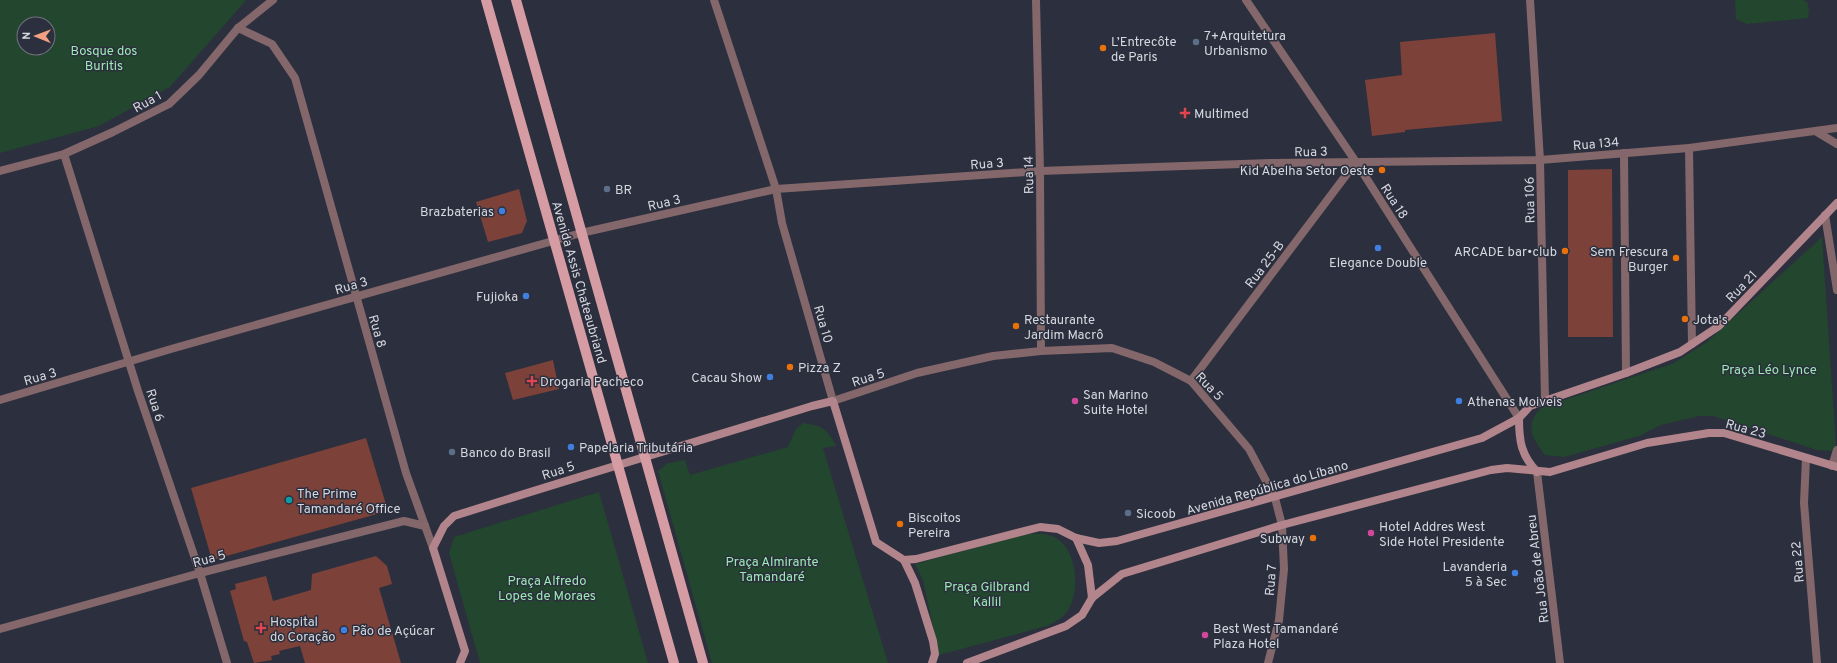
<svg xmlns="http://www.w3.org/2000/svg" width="1837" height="663" font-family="Overpass,sans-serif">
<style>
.green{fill:#23462e;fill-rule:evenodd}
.building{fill:#7c423a}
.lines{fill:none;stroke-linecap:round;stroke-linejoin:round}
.minor{stroke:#83676a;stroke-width:8}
.secondary{stroke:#b1858b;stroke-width:8}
.primary{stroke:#d59ca4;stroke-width:10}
.service-dot{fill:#5c6f8a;stroke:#2c2f3d;stroke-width:1.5}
.food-dot{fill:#e8710a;stroke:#2c2f3d;stroke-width:1.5}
.health-dot{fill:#e0444e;stroke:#2c2f3d;stroke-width:1.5}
.shop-dot{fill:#3f7fe0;stroke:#2c2f3d;stroke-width:1.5}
.hotel-dot{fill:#d1479c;stroke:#2c2f3d;stroke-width:1.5}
.culture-dot{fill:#0f9aa8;stroke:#2c2f3d;stroke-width:1.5}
.labels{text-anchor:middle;stroke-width:3;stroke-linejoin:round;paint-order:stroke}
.poi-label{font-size:13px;fill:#d5d8e0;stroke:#2c2f3d;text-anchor:start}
.park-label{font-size:13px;fill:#9aeab2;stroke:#2c2f3d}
.street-label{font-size:13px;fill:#d5d8e0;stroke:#2c2f3d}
</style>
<rect width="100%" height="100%" fill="#2c2f3d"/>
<!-- green -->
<g class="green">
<path d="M0,0h246l-76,87 -71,39 -99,27zM24,24h24v24h-24z"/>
<polygon points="1735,0 1803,0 1807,2 1809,9 1808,18 1747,24 1736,19"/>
<path d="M1822,237l14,209 -2,5 -17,-1 -104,-34h-14l-38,9 -22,11 -75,21 -19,-2c-13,-17 -21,-29 -4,-47l133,-45 33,-21z"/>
<path d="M803,423c19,3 24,5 33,23l-13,2 65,215h-176l-54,-192 10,-8 17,-3 5,15 98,-28 8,-18z"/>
<polygon points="599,492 648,663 480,663 449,553 454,537"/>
<path d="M1025,534c11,0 23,-2 33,5 20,14 23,57 7,75 -4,5 -11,8 -15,11l-111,30 -16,-75 -8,-16z"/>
</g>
<!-- building -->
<g class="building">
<polygon points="1495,33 1502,121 1405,130 1405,132 1372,136 1365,80 1402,75 1400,42"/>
<polygon points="1612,169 1613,337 1568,337 1568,170"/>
<polygon points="519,189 527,221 522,233 488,242 476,202"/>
<polygon points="553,360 559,389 513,400 505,373"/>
<polygon points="366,438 388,511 212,560 191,488"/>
<polygon points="376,556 387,566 392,584 379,588 401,663 305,663 300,646 279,651 280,654 271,656 272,660 254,663 247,642 244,641 230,591 236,589 235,584 266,576 273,601 311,590 312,574"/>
</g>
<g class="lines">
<!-- minor -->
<g class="minor">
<polyline points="714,0 776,189 782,223 833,401 917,373 993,356 1041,351 1112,348 1154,362 1191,381 1249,449 1275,498 1282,525 1284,569 1279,620 1268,663"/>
<polyline points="1036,0 1040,171 1041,351"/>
<polyline points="1246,0 1356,162 1519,418"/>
<polyline points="1530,0 1540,160 1545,400"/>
<polyline points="238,28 272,44 295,78 406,473 433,548"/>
<polyline points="1817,132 1837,144"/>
<polyline points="1689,148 1692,344"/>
<polyline points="1624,153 1626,373"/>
<polyline points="64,154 138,391 200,573 227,663"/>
<polyline points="0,171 64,154 113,132 169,104 199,75 238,28 273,0"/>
<polyline points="1825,215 1837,290"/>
<polyline points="1191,381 1356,162"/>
<polyline points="0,400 171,349 581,233 776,189 1040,171 1270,163 1540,160 1689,148 1837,128"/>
<polyline points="1806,458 1804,503 1817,663"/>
<polyline points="1832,466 1837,450"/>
<polyline points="1537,472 1560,663"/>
<polyline points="0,629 200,573 404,521 425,526"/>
</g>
<!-- secondary -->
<g class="secondary">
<path d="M1519,418c0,23 2,37 18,54"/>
<polyline points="1076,538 1088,565 1092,598"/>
<polyline points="904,560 916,559 1040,527 1058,529 1076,538 1099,543 1117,541 1482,438 1519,418 1530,406 1626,373 1680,352 1719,326 1837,203"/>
<path d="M460,663l5,-12 -32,-103 11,-22 10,-10c119,-38 239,-73 358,-110l21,-5 43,141 28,18 11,23 18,58 2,13 -3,9"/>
<polyline points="967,663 1066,626 1082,615 1092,598 1122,574 1282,525 1491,470 1507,468 1550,472 1647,443 1709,433 1724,433 1837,467"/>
</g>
<!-- primary -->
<g class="primary">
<polyline points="486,0 674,663"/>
<polyline points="516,0 703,663"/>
</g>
</g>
<!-- markers -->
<g class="service-dot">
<circle cx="1196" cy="42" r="4"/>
<circle cx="607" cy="189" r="4"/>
<circle cx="452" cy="452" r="4"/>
<circle cx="1128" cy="513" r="4"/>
</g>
<g class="food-dot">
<circle cx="1103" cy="48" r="4"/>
<circle cx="1382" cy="170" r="4"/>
<circle cx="1565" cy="251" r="4"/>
<circle cx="1676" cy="258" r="4"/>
<circle cx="1685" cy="319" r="4"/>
<circle cx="1016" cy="326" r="4"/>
<circle cx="790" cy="367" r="4"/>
<circle cx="900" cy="524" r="4"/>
<circle cx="1313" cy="538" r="4"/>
</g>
<g class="health-dot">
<path d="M1183 107h4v4h4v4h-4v4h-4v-4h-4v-4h4z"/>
<path d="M530 375h4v4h4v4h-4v4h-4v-4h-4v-4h4z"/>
<path d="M259 622h4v4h4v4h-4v4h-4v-4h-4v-4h4z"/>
</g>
<g class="shop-dot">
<circle cx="502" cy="211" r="4"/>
<circle cx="1378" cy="248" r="4"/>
<circle cx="526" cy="296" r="4"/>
<circle cx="770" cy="377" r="4"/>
<circle cx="1459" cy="401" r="4"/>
<circle cx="571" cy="447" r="4"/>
<circle cx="1515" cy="573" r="4"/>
<circle cx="344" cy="630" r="4"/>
</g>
<g class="hotel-dot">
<circle cx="1075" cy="401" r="4"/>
<circle cx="1371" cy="533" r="4"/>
<circle cx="1205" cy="635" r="4"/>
</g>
<circle class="culture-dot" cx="289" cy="500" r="4"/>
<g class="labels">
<!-- poi labels -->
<g class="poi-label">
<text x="1204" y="40">7+Arquitetura<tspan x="1204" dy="15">Urbanismo</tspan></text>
<text x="1111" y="46">L’Entrecôte<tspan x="1111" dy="15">de Paris</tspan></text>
<text x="1194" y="118">Multimed</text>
<text x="1374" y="175" text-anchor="end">Kid Abelha Setor Oeste</text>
<text x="615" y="194">BR</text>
<text x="494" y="216" text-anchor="end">Brazbaterias</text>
<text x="1557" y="256" text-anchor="end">ARCADE bar•club</text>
<text x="1668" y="256" text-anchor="end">Sem Frescura<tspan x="1668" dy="15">Burger</tspan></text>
<text x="1378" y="267" text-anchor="middle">Elegance Double</text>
<text x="518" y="301" text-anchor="end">Fujioka</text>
<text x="1024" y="324">Restaurante<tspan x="1024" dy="15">Jardim Macrô</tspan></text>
<text x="1693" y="324">Jota's</text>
<text x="798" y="372">Pizza Z</text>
<text x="762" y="382" text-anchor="end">Cacau Show</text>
<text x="540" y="386">Drogaria Pacheco</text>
<text x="1083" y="399">San Marino<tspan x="1083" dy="15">Suite Hotel</tspan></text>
<text x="1467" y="406">Athenas Moiveis</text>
<text x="579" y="452">Papelaria Tributária</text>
<text x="460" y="457">Banco do Brasil</text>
<text x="297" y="498">The Prime<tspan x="297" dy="15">Tamandaré Office</tspan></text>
<text x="1136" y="518">Sicoob</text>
<text x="908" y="522">Biscoitos<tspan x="908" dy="15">Pereira</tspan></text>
<text x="1379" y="531">Hotel Addres West<tspan x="1379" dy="15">Side Hotel Presidente</tspan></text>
<text x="1305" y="543" text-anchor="end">Subway</text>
<text x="1507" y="571" text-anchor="end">Lavanderia<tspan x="1507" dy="15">5 à Sec</tspan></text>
<text x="270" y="626">Hospital<tspan x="270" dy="15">do Coração</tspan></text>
<text x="1213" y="633">Best West Tamandaré<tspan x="1213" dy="15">Plaza Hotel</tspan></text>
<text x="352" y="635">Pão de Açúcar</text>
</g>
<!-- park labels -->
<g class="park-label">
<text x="104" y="55">Bosque dos<tspan x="104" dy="15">Buritis</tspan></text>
<text x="1769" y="374">Praça Léo Lynce</text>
<text x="772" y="566">Praça Almirante<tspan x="772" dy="15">Tamandaré</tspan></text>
<text x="547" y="585">Praça Alfredo<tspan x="547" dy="15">Lopes de Moraes</tspan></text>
<text x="987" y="591">Praça Gilbrand<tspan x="987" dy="15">Kallil</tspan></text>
</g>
<!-- street labels -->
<g class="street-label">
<text transform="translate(147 101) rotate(-29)" y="5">Rua 1</text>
<text transform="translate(1596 143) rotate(-5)" y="5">Rua 134</text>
<text transform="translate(1311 151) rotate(-1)" y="5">Rua 3</text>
<text transform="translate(987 163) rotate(-4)" y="5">Rua 3</text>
<text transform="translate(1028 175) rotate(-91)" y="5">Rua 14</text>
<text transform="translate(1529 200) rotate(-91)" y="5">Rua 106</text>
<text transform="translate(1395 201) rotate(57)" y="5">Rua 18</text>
<text transform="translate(664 202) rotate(-13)" y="5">Rua 3</text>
<text transform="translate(1264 264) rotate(-53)" y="5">Rua 25-B</text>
<text transform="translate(580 282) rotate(74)" y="5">Avenida Assis Chateaubriand</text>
<text transform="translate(351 285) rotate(-16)" y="5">Rua 3</text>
<text transform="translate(1741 286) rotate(-46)" y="5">Rua 21</text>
<text transform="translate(824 324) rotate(74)" y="5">Rua 10</text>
<text transform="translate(378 331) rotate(74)" y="5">Rua 8</text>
<text transform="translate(40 376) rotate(-16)" y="5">Rua 3</text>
<text transform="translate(868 377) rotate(-18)" y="5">Rua 5</text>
<text transform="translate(1210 386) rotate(46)" y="5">Rua 5</text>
<text transform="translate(156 405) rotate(72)" y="5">Rua 6</text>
<text transform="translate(1746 428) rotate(15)" y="5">Rua 23</text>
<text transform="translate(558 470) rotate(-18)" y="5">Rua 5</text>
<text transform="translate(1267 487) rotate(-16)" y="5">Avenida República do Líbano</text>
<text transform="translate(209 558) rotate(-15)" y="5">Rua 5</text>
<text transform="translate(1797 562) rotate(-95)" y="5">Rua 22</text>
<text transform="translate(1537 569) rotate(-97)" y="5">Rua João de Abreu</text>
<text transform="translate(1270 580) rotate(-86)" y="5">Rua 7</text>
</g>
</g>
<!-- north arrow -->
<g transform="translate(36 36) rotate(271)"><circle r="19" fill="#2c2f3d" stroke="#70737e"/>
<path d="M0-3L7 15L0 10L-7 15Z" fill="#f2a081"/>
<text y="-6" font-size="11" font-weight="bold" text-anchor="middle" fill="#d5d8e0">N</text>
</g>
</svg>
